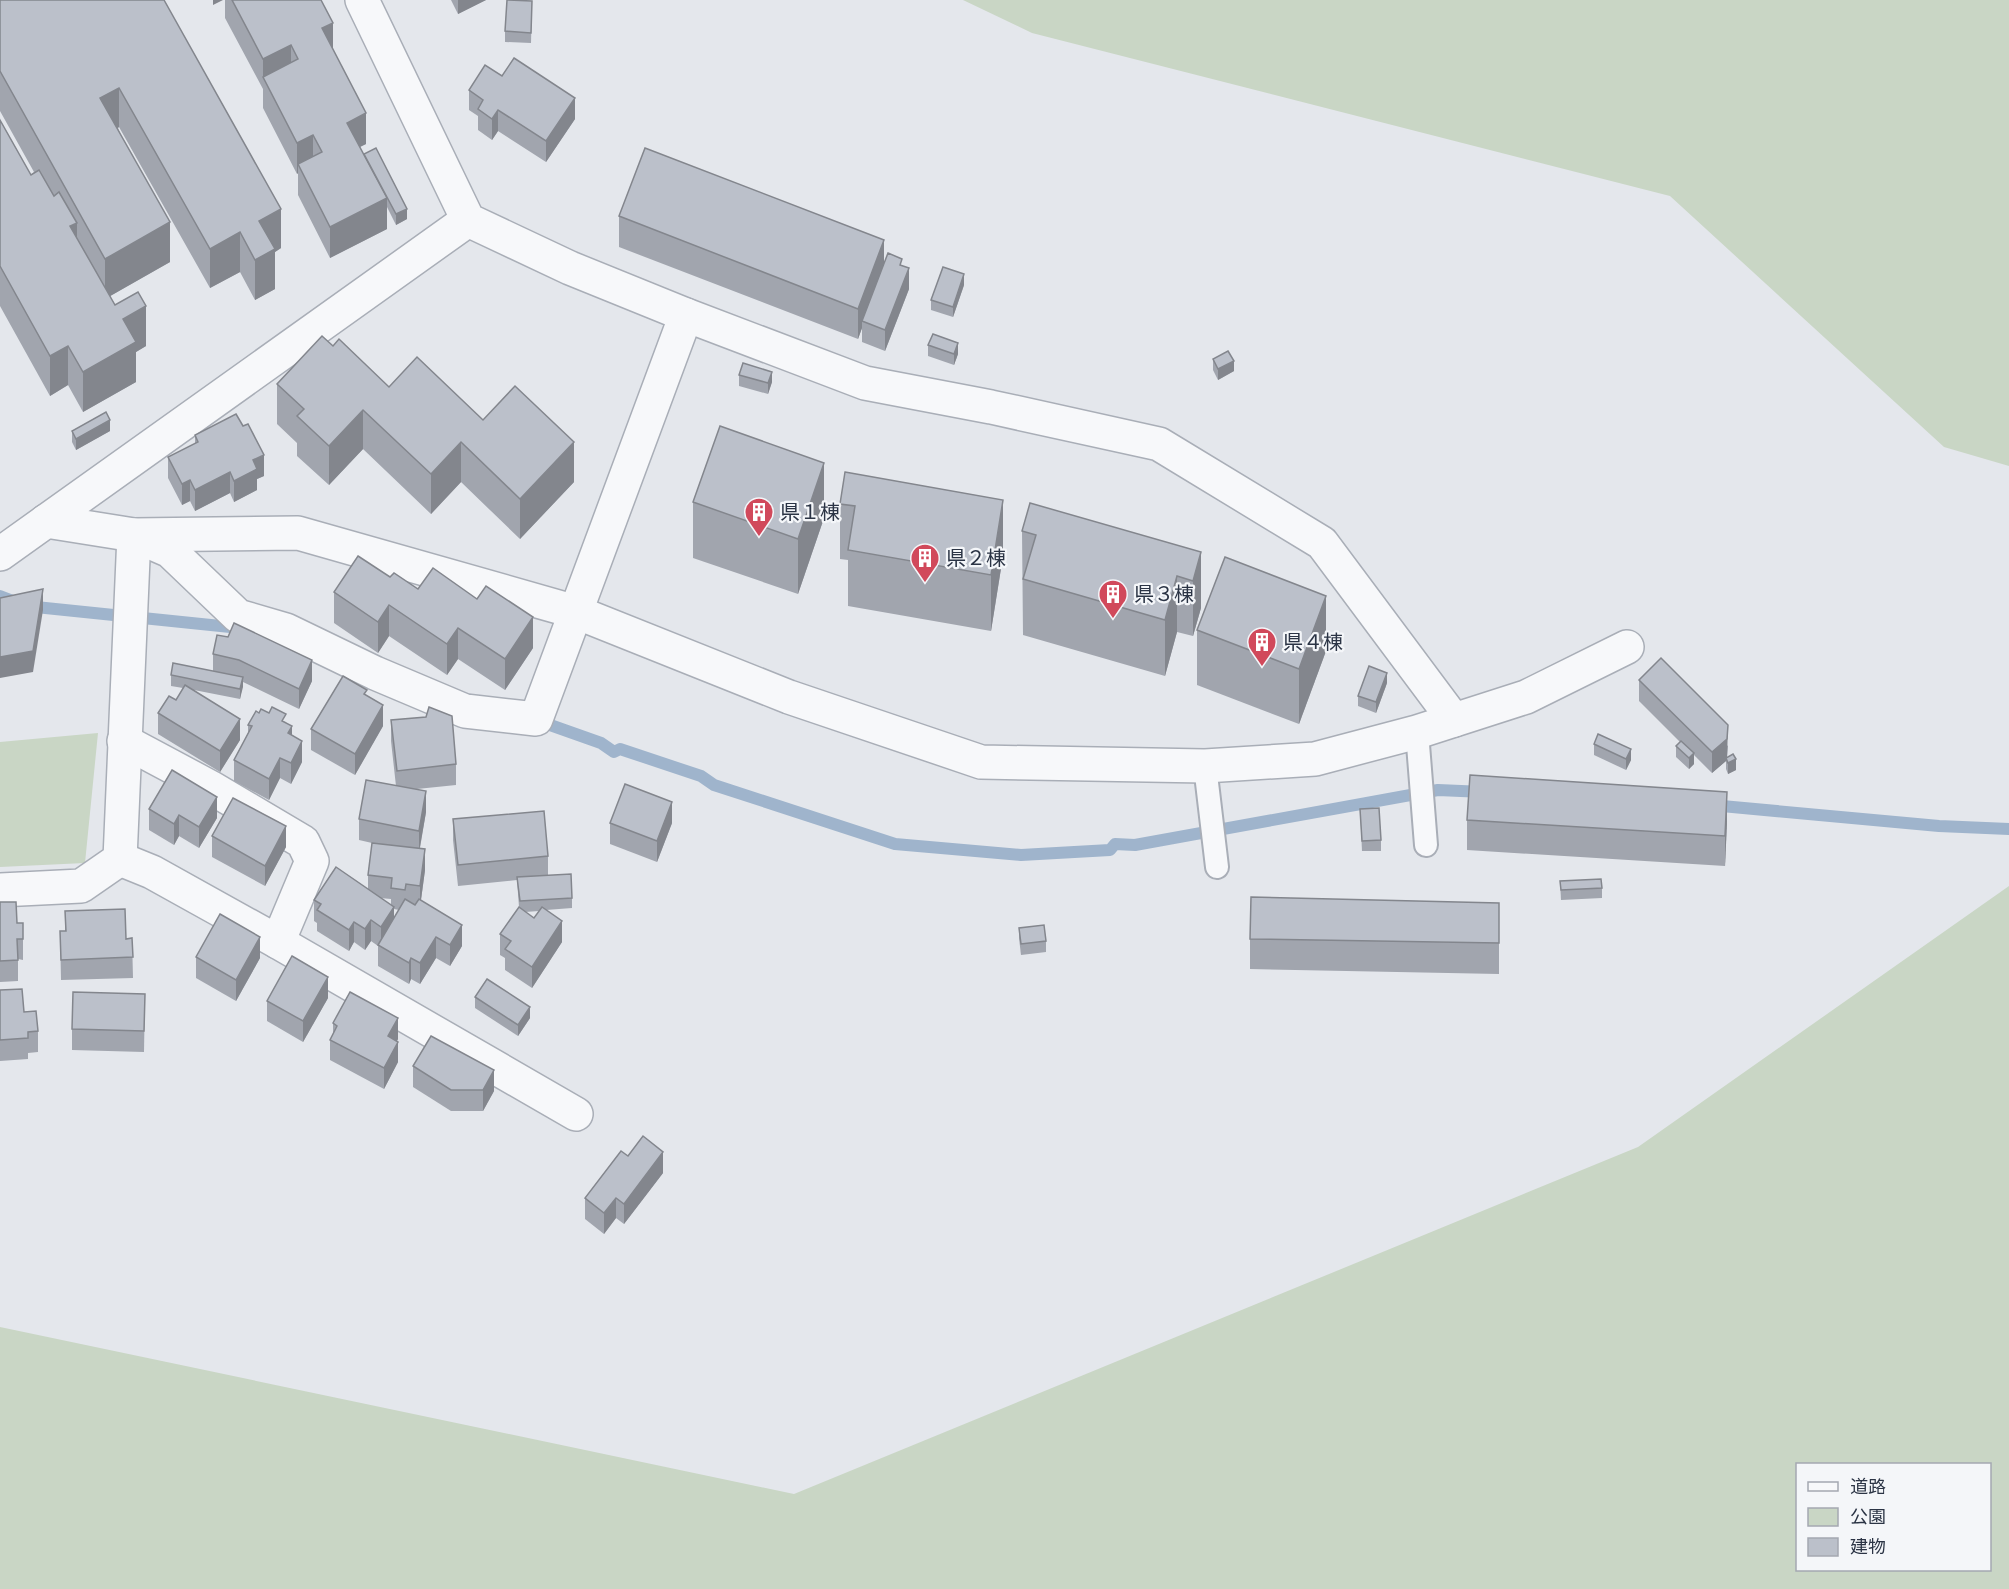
<svg xmlns="http://www.w3.org/2000/svg" width="2009" height="1589" font-family="'Varela Round','Noto Sans JP',sans-serif">
<style>
.green{fill:#c9d6c5;fill-rule:evenodd}
.lines{fill:none;stroke-linecap:round;stroke-linejoin:round}
.stream{stroke:#9fb4cc;stroke-width:12}
.lane-casing{stroke:#a9aeb7;stroke-width:26}
.street-casing{stroke:#a9aeb7;stroke-width:36}
.lane{stroke:#f7f8fa;stroke-width:22}
.street{stroke:#f7f8fa;stroke-width:33}
.wall{fill:#a1a5ae;fill-rule:evenodd}
.shaded-wall{fill:#83868d}
.building{fill:#bbc0ca;stroke:#83868d;stroke-width:1.5}
.labels{text-anchor:middle;stroke-width:4.5;stroke-linejoin:round;paint-order:stroke}
.poi-label{font-size:20px;fill:#2b3445;stroke:#f4f6f9;text-anchor:start}
</style>
<rect width="100%" height="100%" fill="#e4e7ec"/>
<!-- green -->
<g class="green">
<polygon points="963,0 2009,0 2009,466 1944,447 1670,196 1032,33"/>
<polygon points="98,733 85,863 0,867 0,742"/>
<path d="M2009,886v703h-2009v-262l794,167 844,-347zM1798,1464h192v106h-192z"/>
</g>
<g class="lines">
<!-- stream -->
<g class="stream">
<polyline points="0,596 26,606 240,628"/>
<polyline points="536,720 601,743 614,752 620,749 701,776 714,785 895,844 1021,855 1110,850 1115,844 1135,845 1438,790 1484,792"/>
<polyline points="1711,805 1939,826 2009,829"/>
</g>
<!-- lane casing -->
<g class="lane-casing">
<g id="lane">
<polyline points="1417,732 1426,845"/>
<polyline points="1205,766 1217,867"/>
</g>
</g>
<!-- street casing -->
<g class="street-casing">
<g id="street">
<polyline points="362,0 468,220 570,268 686,315 865,383 991,407 1159,444 1322,543 1454,720"/>
<polyline points="46,521 134,535 298,533 576,612 789,697 981,762 1205,766 1315,759 1417,732 1526,697 1627,647"/>
<polyline points="138,537 170,551 238,616 286,630 375,673 465,711 536,719 686,315"/>
<polyline points="0,554 468,220"/>
<polyline points="124,741 210,787 303,842 312,861 278,942"/>
<polyline points="120,859 152,872 278,942 576,1114"/>
<polyline points="0,890 81,886 120,859 134,535"/>
</g>
</g>
<!-- lane -->
<use href="#lane" class="lane"/>
<!-- street -->
<use href="#street" class="street"/>
</g>
<!-- wall -->
<g class="wall">
<polygon points="0,0 164,0 281,248 275,252 275,289 255,300 240,272 210,288 119,127 118,128 170,262 110,296 115,305 146,346 136,352 136,382 83,412 68,385 50,396 0,306 0,120 31,175 34,172 0,111"/>
<polygon points="225,0 321,0 333,49 366,144 360,147 364,155 407,219 396,225 387,207 387,229 330,258 298,195 298,173 297,174 263,108 263,89 225,18"/>
<polygon points="451,0 486,0 458,14"/>
<polygon points="532,1 531,43 505,42 505,31"/>
<polygon points="502,76 575,119 546,162 498,131 492,140 478,130 478,116 469,110 469,90"/>
<polygon points="619,216 884,264 902,266 909,289 885,351 862,342 862,328 858,339 619,247"/>
<polygon points="964,285 953,317 931,310 931,300"/>
<polygon points="928,345 958,354 954,365 928,356"/>
<polygon points="333,346 389,387 483,420 574,482 520,539 461,482 431,514 363,449 329,485 297,456 297,443 277,424 277,384"/>
<polygon points="1213,359 1234,371 1218,380 1213,370"/>
<polygon points="739,375 772,382 768,394 739,386"/>
<polygon points="72,431 110,431 76,450 72,442"/>
<polygon points="195,435 264,476 257,479 257,490 234,502 230,493 195,511 190,501 182,505 168,478 168,457 195,444"/>
<polygon points="845,472 1003,556 991,631 848,606 848,560 840,559 840,504"/>
<polygon points="693,502 824,518 798,594 693,558"/>
<polygon points="1022,531 1201,552 1201,608 1193,636 1177,632 1165,676 1023,635"/>
<polygon points="390,577 418,589 533,648 505,690 458,659 447,675 389,636 378,653 334,623 334,592"/>
<polygon points="1197,630 1326,651 1299,724 1197,685"/>
<polygon points="217,635 312,681 299,709 243,682 240,699 194,690 240,740 220,772 158,734 158,713 176,700 183,688 171,686 171,675 213,671 213,654"/>
<polygon points="1639,680 1728,746 1727,757 1736,770 1728,774 1726,769 1726,761 1712,773 1694,755 1694,764 1689,769 1676,757 1676,746 1680,742 1639,701"/>
<polygon points="1387,683 1376,713 1358,706 1358,696"/>
<polygon points="367,696 383,726 355,775 311,750 311,729"/>
<polygon points="259,713 286,722 302,762 291,784 280,778 269,800 234,781 234,760 248,733 248,725"/>
<path d="M391,720l65,44v21l-39,4 9,23 -6,36 5,22 -4,30 41,46 -12,20 -14,-8 -16,26 -9,-5 -2,5 -31,-18v-20l-7,-5 -6,9 -11,-8 -5,9 -32,-20v-8l-3,-2v-21l54,-11v-14l4,-32 -13,-3v-21l37,-33 -5,-45zM380,898l11,1v6zM394,909l5,1 -5,9z"/>
<polygon points="1594,744 1631,760 1626,770 1594,755"/>
<polygon points="149,809 217,818 199,848 179,836 174,845 149,830"/>
<polygon points="1360,809 1381,840 1381,851 1362,851"/>
<path d="M453,819l95,37v20l24,22v10l-26,2 16,32 -30,46 -27,-18v-12l-5,-3v-21l19,-27 -2,-27 -59,6 -5,-46zM539,911l-5,7 -9,-6z"/>
<polygon points="1467,820 1727,822 1725,866 1467,850"/>
<polygon points="610,823 672,823 657,862 610,844"/>
<polygon points="212,836 286,847 265,886 212,857"/>
<polygon points="1560,881 1602,888 1602,898 1561,900"/>
<polygon points="0,902 17,923 23,923 23,960 18,959 18,981 0,982"/>
<polygon points="1499,903 1499,974 1250,969 1250,939"/>
<polygon points="65,911 126,939 132,938 133,978 61,980 60,931 65,931"/>
<polygon points="1019,928 1046,941 1046,952 1021,955 1019,938"/>
<polygon points="196,957 260,958 236,1001 196,978"/>
<polygon points="0,990 24,1012 38,1031 38,1052 28,1053 28,1059 0,1061"/>
<polygon points="145,994 144,1052 72,1050 72,1029"/>
<polygon points="475,997 530,1018 518,1036 475,1008"/>
<polygon points="328,998 303,1042 267,1021 267,1001"/>
<polygon points="333,1023 398,1039 397,1041 398,1062 384,1089 330,1060 330,1040 333,1034"/>
<polygon points="413,1066 494,1091 483,1111 451,1111 413,1087"/>
<polygon points="628,1156 663,1173 624,1224 616,1218 604,1234 585,1219 585,1198"/>
</g>
<!-- shaded-wall -->
<g class="shaded-wall">
<polygon points="213,0 223,0 213,5"/>
<polygon points="458,0 486,0 458,14"/>
<polygon points="333,23 333,53 322,28"/>
<polygon points="291,45 291,75 263,77 263,59"/>
<polygon points="119,88 119,127 100,138 100,98"/>
<polygon points="575,98 575,119 546,162 546,141"/>
<polygon points="498,110 498,131 492,140 492,119"/>
<polygon points="366,113 366,144 347,153 347,123"/>
<polygon points="313,135 313,165 298,164 298,173 297,174 297,143"/>
<polygon points="387,198 387,229 330,258 330,227"/>
<polygon points="281,209 281,248 275,252 275,289 255,300 255,260 259,221"/>
<polygon points="407,209 407,219 396,225 396,214"/>
<polygon points="170,222 170,262 105,299 105,259"/>
<polygon points="77,223 77,263 70,226"/>
<polygon points="240,232 240,272 210,288 210,249"/>
<polygon points="884,240 884,271 862,321 862,328 858,339 858,309"/>
<polygon points="909,268 909,289 885,351 885,330"/>
<polygon points="964,274 964,285 953,317 953,307"/>
<polygon points="146,306 146,346 136,352 136,382 83,412 83,372 123,319"/>
<polygon points="958,343 958,354 954,365 954,354"/>
<polygon points="68,346 68,385 50,396 50,356"/>
<polygon points="1234,361 1234,371 1218,380 1218,369"/>
<polygon points="772,372 772,382 768,394 768,383"/>
<polygon points="363,410 363,449 329,485 329,446"/>
<polygon points="110,420 110,431 76,450 76,439"/>
<polygon points="461,442 461,482 431,514 431,474"/>
<polygon points="574,442 574,482 520,539 520,499"/>
<polygon points="264,455 264,476 257,479 257,490 234,502 234,481 253,460"/>
<polygon points="824,463 824,518 798,594 798,539"/>
<polygon points="230,472 230,493 195,511 195,490"/>
<polygon points="190,480 190,501 182,505 182,484"/>
<polygon points="1003,500 1003,556 991,631 991,575"/>
<polygon points="1201,552 1201,608 1193,636 1193,581"/>
<polygon points="1177,576 1177,632 1165,676 1165,620"/>
<polygon points="43,589 43,610 33,672 0,678 0,657"/>
<polygon points="1326,596 1326,651 1299,724 1299,669"/>
<polygon points="389,605 389,636 378,653 378,622"/>
<polygon points="533,617 533,648 505,690 505,659"/>
<polygon points="458,628 458,659 447,675 447,644"/>
<polygon points="312,660 312,681 299,709 299,689"/>
<polygon points="1387,673 1387,683 1376,713 1376,702"/>
<polygon points="243,677 243,687 240,699 240,689"/>
<polygon points="383,705 383,726 355,775 355,754"/>
<polygon points="240,719 240,740 220,772 220,751"/>
<polygon points="1728,725 1727,760 1726,758 1726,761 1712,773 1712,752"/>
<polygon points="292,726 292,747 288,733"/>
<polygon points="302,741 302,762 291,784 291,763"/>
<polygon points="1631,749 1631,760 1626,770 1626,759"/>
<polygon points="1694,753 1694,764 1689,769 1689,758"/>
<polygon points="280,758 280,778 269,800 269,779"/>
<polygon points="1736,759 1736,770 1728,774 1728,763"/>
<polygon points="426,791 426,812 419,852 419,831"/>
<polygon points="1727,792 1727,822 1725,866 1725,836"/>
<polygon points="217,797 217,818 199,848 199,827"/>
<polygon points="672,802 672,823 657,862 657,841"/>
<polygon points="179,815 179,836 174,845 174,824"/>
<polygon points="286,826 286,847 265,886 265,866"/>
<polygon points="425,849 425,870 420,907 420,886"/>
<polygon points="394,907 394,928 381,948 381,927"/>
<polygon points="371,920 371,941 365,950 365,929"/>
<polygon points="562,921 562,942 532,988 532,967"/>
<polygon points="354,922 354,942 349,951 349,930"/>
<polygon points="462,925 462,946 450,966 450,945"/>
<polygon points="260,937 260,958 236,1001 236,980"/>
<polygon points="436,937 436,958 420,984 420,963"/>
<polygon points="411,958 411,979 409,984 409,963"/>
<polygon points="328,977 328,998 303,1042 303,1021"/>
<polygon points="530,1007 530,1018 518,1036 518,1025"/>
<polygon points="398,1018 398,1039 388,1057 388,1036"/>
<polygon points="398,1042 398,1062 384,1089 384,1068"/>
<polygon points="494,1070 494,1091 483,1111 483,1090"/>
<polygon points="663,1152 663,1173 624,1224 624,1204"/>
<polygon points="616,1198 616,1218 604,1234 604,1213"/>
</g>
<!-- building -->
<g class="building">
<polygon points="0,0 164,0 281,209 259,221 275,249 255,260 240,232 210,249 119,88 100,98 170,222 105,259 0,71"/>
<polygon points="232,0 321,0 333,23 322,28 366,113 347,123 387,198 330,227 298,164 322,152 313,135 297,143 263,77 298,59 291,45 263,59"/>
<polygon points="507,0 532,1 531,33 505,31"/>
<polygon points="514,58 575,98 546,141 498,110 492,119 478,109 483,100 469,90 485,65 502,76"/>
<polygon points="0,120 31,175 39,170 54,196 59,192 77,223 70,226 115,305 138,292 146,306 123,319 136,342 83,372 68,346 50,356 0,266"/>
<polygon points="376,148 407,209 396,214 364,154"/>
<polygon points="645,148 884,240 858,309 619,216"/>
<polygon points="888,253 902,259 900,265 909,268 885,330 862,321"/>
<polygon points="943,267 964,274 953,307 931,300"/>
<polygon points="933,334 958,343 954,354 928,345"/>
<polygon points="322,336 333,346 339,339 389,387 417,357 483,420 515,386 574,442 520,499 461,442 431,474 363,410 329,446 297,416 304,409 277,384"/>
<polygon points="1228,351 1234,361 1218,369 1213,359"/>
<polygon points="743,363 772,372 768,383 739,375"/>
<polygon points="106,412 110,420 76,439 72,431"/>
<polygon points="236,414 243,426 248,424 264,455 253,460 257,469 234,481 230,472 195,490 190,480 182,484 168,457 198,442 195,435"/>
<polygon points="720,426 824,463 798,539 693,502"/>
<polygon points="845,472 1003,500 991,575 848,550 855,506 840,504"/>
<polygon points="1030,503 1201,552 1193,581 1177,576 1165,620 1023,579 1036,535 1022,531"/>
<polygon points="358,556 390,577 394,573 418,589 433,568 477,599 486,586 533,617 505,659 458,628 447,644 389,605 378,622 334,592"/>
<polygon points="1225,557 1326,596 1299,669 1197,630"/>
<polygon points="43,589 33,651 0,657 0,598"/>
<polygon points="234,623 312,660 299,689 239,660 213,654 217,635 228,637"/>
<polygon points="1661,658 1728,725 1727,739 1712,752 1639,680"/>
<polygon points="173,663 243,677 240,689 171,675"/>
<polygon points="1369,666 1387,673 1376,702 1358,696"/>
<polygon points="343,676 367,690 364,694 383,705 355,754 311,729"/>
<polygon points="185,685 240,719 220,751 158,713 169,696 176,700"/>
<polygon points="272,707 286,714 282,721 292,726 288,733 302,741 291,763 280,758 269,779 234,760 252,726 248,725 256,711 259,713 261,709 269,713"/>
<polygon points="429,707 452,716 456,764 397,771 391,720 426,717"/>
<polygon points="1598,734 1631,749 1626,759 1594,744"/>
<polygon points="1681,741 1694,753 1689,758 1676,746"/>
<polygon points="1733,754 1736,759 1728,763 1726,758"/>
<polygon points="172,770 217,797 199,827 179,815 174,824 149,809"/>
<polygon points="1470,775 1727,792 1725,836 1467,820"/>
<polygon points="366,780 426,791 419,831 359,819"/>
<polygon points="625,784 672,802 657,841 610,823"/>
<polygon points="233,798 286,826 265,866 212,836"/>
<polygon points="1379,808 1381,840 1362,841 1360,809"/>
<polygon points="544,811 548,856 458,865 453,819"/>
<polygon points="372,843 425,849 420,886 406,884 405,890 391,888 392,878 368,875"/>
<polygon points="336,867 394,907 381,927 371,920 365,929 354,922 349,930 317,910 321,904 314,900"/>
<polygon points="571,874 572,898 520,901 517,877"/>
<polygon points="1601,879 1602,888 1561,890 1560,881"/>
<polygon points="1251,897 1499,903 1499,943 1250,939"/>
<polygon points="405,899 415,905 419,899 462,925 450,945 436,937 420,963 411,958 409,963 378,945"/>
<polygon points="0,902 16,902 17,923 23,923 23,939 17,939 18,960 0,961"/>
<polygon points="519,907 534,918 542,907 562,921 532,967 505,949 511,941 500,934"/>
<polygon points="125,909 126,939 132,938 133,957 61,960 60,931 66,931 65,911"/>
<polygon points="220,914 260,937 236,980 196,957"/>
<polygon points="1044,925 1046,941 1021,944 1019,928"/>
<polygon points="292,956 328,977 303,1021 267,1001"/>
<polygon points="487,979 530,1007 518,1025 475,997"/>
<polygon points="22,989 24,1012 36,1011 38,1031 28,1032 28,1038 0,1040 0,990"/>
<polygon points="73,992 145,994 144,1031 72,1029"/>
<polygon points="350,992 398,1018 388,1036 398,1042 384,1068 330,1040 337,1026 333,1023"/>
<polygon points="431,1036 494,1070 483,1090 451,1090 413,1066"/>
<polygon points="643,1136 663,1152 624,1204 616,1198 604,1213 585,1198 621,1151 628,1156"/>
</g>
<!-- icons -->
<defs>
<g id="building-pin" transform="scale(1.5)"><path d="M0 17L-7.5 6A9.5 9.5 0 1 1 7.5 6Z" fill="#d1495b" stroke="#f4f6f9"/><path d="M-4-6H4V6H1V3H-1V6H-4ZM-2.5-4.3h1.7v1.8h-1.7ZM.8-4.3h1.7v1.8H.8ZM-2.5-1h1.7V.8h-1.7ZM.8-1h1.7V.8H.8Z" fill="#fff"/></g>
</defs>
<g fill-rule="evenodd">
<use href="#building-pin" x="759" y="512"/>
<use href="#building-pin" x="925" y="558"/>
<use href="#building-pin" x="1113" y="594"/>
<use href="#building-pin" x="1262" y="642"/>
</g>
<g class="labels">
<!-- poi labels -->
<g class="poi-label">
<text x="780" y="519">県１棟</text>
<text x="946" y="565">県２棟</text>
<text x="1134" y="601">県３棟</text>
<text x="1283" y="649">県４棟</text>
</g>
</g>
<!-- legend -->
<rect x="1796" y="1463" width="195" height="108" fill="#f4f6f9" stroke="#a4a8b1" stroke-width="1.5"/>
<rect x="1808" y="1482" width="30" height="9" fill="#f7f8fa" stroke="#a4a8b1" stroke-width="1.5"/>
<text x="1850" y="1493" font-size="18" fill="#2b3445">道路</text>
<rect x="1808" y="1508" width="30" height="18" fill="#c9d6c5" stroke="#a4a8b1" stroke-width="1.5"/>
<text x="1850" y="1523" font-size="18" fill="#2b3445">公園</text>
<rect x="1808" y="1538" width="30" height="18" fill="#bbc0ca" stroke="#a4a8b1" stroke-width="1.5"/>
<text x="1850" y="1553" font-size="18" fill="#2b3445">建物</text>
</svg>
